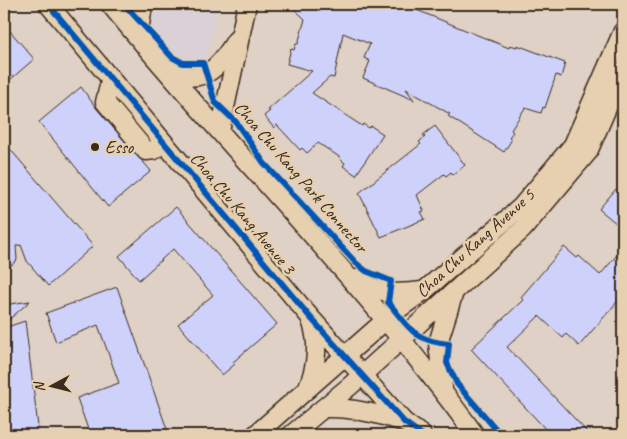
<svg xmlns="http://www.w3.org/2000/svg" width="627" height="439" font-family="Caveat,sans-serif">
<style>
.built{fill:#dad1d6}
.building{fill:#ced2fb;stroke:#3b2a1e}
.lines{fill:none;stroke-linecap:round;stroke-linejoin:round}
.minor-casing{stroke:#3b2a1e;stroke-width:21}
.minor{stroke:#e6d0af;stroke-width:18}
.cycleway-casing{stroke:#e6d0af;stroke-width:9}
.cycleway{stroke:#0057b8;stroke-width:6}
.poi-dot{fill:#3b2a1e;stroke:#e6d0af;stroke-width:2}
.labels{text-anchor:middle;stroke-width:5;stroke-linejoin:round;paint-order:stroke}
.poi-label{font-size:18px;fill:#3b2a1e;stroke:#e6d0af;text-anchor:start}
.street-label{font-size:18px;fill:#3b2a1e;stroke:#e6d0af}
</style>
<rect width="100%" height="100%" fill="#dfd1c6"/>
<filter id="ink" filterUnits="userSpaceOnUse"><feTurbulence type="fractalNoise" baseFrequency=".02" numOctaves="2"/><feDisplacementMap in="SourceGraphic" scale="10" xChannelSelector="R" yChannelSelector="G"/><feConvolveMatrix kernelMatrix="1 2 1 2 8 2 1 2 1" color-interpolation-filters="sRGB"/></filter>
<g filter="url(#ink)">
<!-- built -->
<polygon class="built" points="137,4 220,4 206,57 182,64"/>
<!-- building -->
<g class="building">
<polygon points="289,4 402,4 509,48 510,45 517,47 517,45 565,63 561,77 556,75 545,108 543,107 541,113 525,108 511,130 513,132 509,137 512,139 504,152 448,116 450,114 406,89 414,100 363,78 370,61 364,58 370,44 343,33 334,78 330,77 312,93 362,126 363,124 369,128 371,126 383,134 356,175 343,166 345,163 340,159 341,158 318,143 307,153 302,148 300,150 277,125 274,128 264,116 270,111 268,110 312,71 287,64 291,49 294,50 296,44 298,44 305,19"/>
<polygon points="4,24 34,59 4,85"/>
<polygon points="81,87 97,109 151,171 108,207 39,122"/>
<polygon points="435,126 465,165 453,175 451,172 446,176 444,174 417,195 424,211 421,212 425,219 381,237 359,193 421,144 419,142 425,137 423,135"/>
<polygon points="4,142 93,246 48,286 27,261 21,245 16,246 17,260 4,272"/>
<polygon points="616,189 623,195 623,229 599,209"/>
<polygon points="176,207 277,324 233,362 235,364 222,375 178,324 213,295 173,249 139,280 119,256"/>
<polygon points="564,247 577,258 579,256 600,275 623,248 623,295 579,346 566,334 563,338 539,316 507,347 590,435 551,435 471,349 523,300 521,297"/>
<polygon points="117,287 139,349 169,435 90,435 77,398 119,383 98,325 56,342 46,313"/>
<polygon points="30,301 4,324 4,305"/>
<polygon points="25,321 39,435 4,435 4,418 7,418 4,388 4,328"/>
</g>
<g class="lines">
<!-- minor casing -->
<g class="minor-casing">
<g id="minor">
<polyline points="48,4 310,317 404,422 422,435"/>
<path d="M110,4c119,146 255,278 365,431"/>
<polyline points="137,4 142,12 138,37"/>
<path d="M168,69c34,19 51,-1 68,-29"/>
<polyline points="111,78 105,102 146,151 154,150 164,143"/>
<polyline points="220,131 247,4"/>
<path d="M357,279c19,16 42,15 65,12"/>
<polyline points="443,388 438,343 454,292"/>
<path d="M307,389c10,-23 13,-45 4,-69"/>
<path d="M324,408c28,-1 53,5 80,14"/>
<polyline points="255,435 396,311 425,290 521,207 573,145 623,31"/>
<polyline points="291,435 350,386 523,229 588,152 623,71"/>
</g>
</g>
<!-- minor -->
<use href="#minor" class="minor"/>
<!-- cycleway casing -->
<g class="cycleway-casing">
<g id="cycleway">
<polyline points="48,4 310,317 404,422 422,435"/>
<path d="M124,4l48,53 11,6h20l12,39 21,20 28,41 92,100 10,8 25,10 -3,21c21,25 25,39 61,42l-2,19 10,21 44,51"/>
</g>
</g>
<!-- cycleway -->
<use href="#cycleway" class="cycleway"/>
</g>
</g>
<!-- markers -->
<circle class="poi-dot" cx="95" cy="147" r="5"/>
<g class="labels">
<!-- poi labels -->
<g class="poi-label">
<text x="105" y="153">Esso</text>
</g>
<!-- street labels -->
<g class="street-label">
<text transform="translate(301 177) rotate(49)" y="6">Choa Chu Kang Park Connector</text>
<text transform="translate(243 213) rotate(50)" y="6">Choa Chu Kang Avenue 3</text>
<text transform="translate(475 243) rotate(-42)" y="6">Choa Chu Kang Avenue 5</text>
</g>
</g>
<!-- margin -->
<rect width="627" height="439" fill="none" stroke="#e6d0af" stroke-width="20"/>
<rect x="10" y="10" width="607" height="419" fill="none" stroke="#3b2a1e" stroke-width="2" filter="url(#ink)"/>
<!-- north arrow -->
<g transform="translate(52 386) rotate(263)" stroke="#e6d0af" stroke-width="4" paint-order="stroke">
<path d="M0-4L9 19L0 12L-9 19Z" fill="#3b2a1e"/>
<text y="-8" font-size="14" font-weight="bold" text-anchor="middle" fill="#3b2a1e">N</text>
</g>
</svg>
